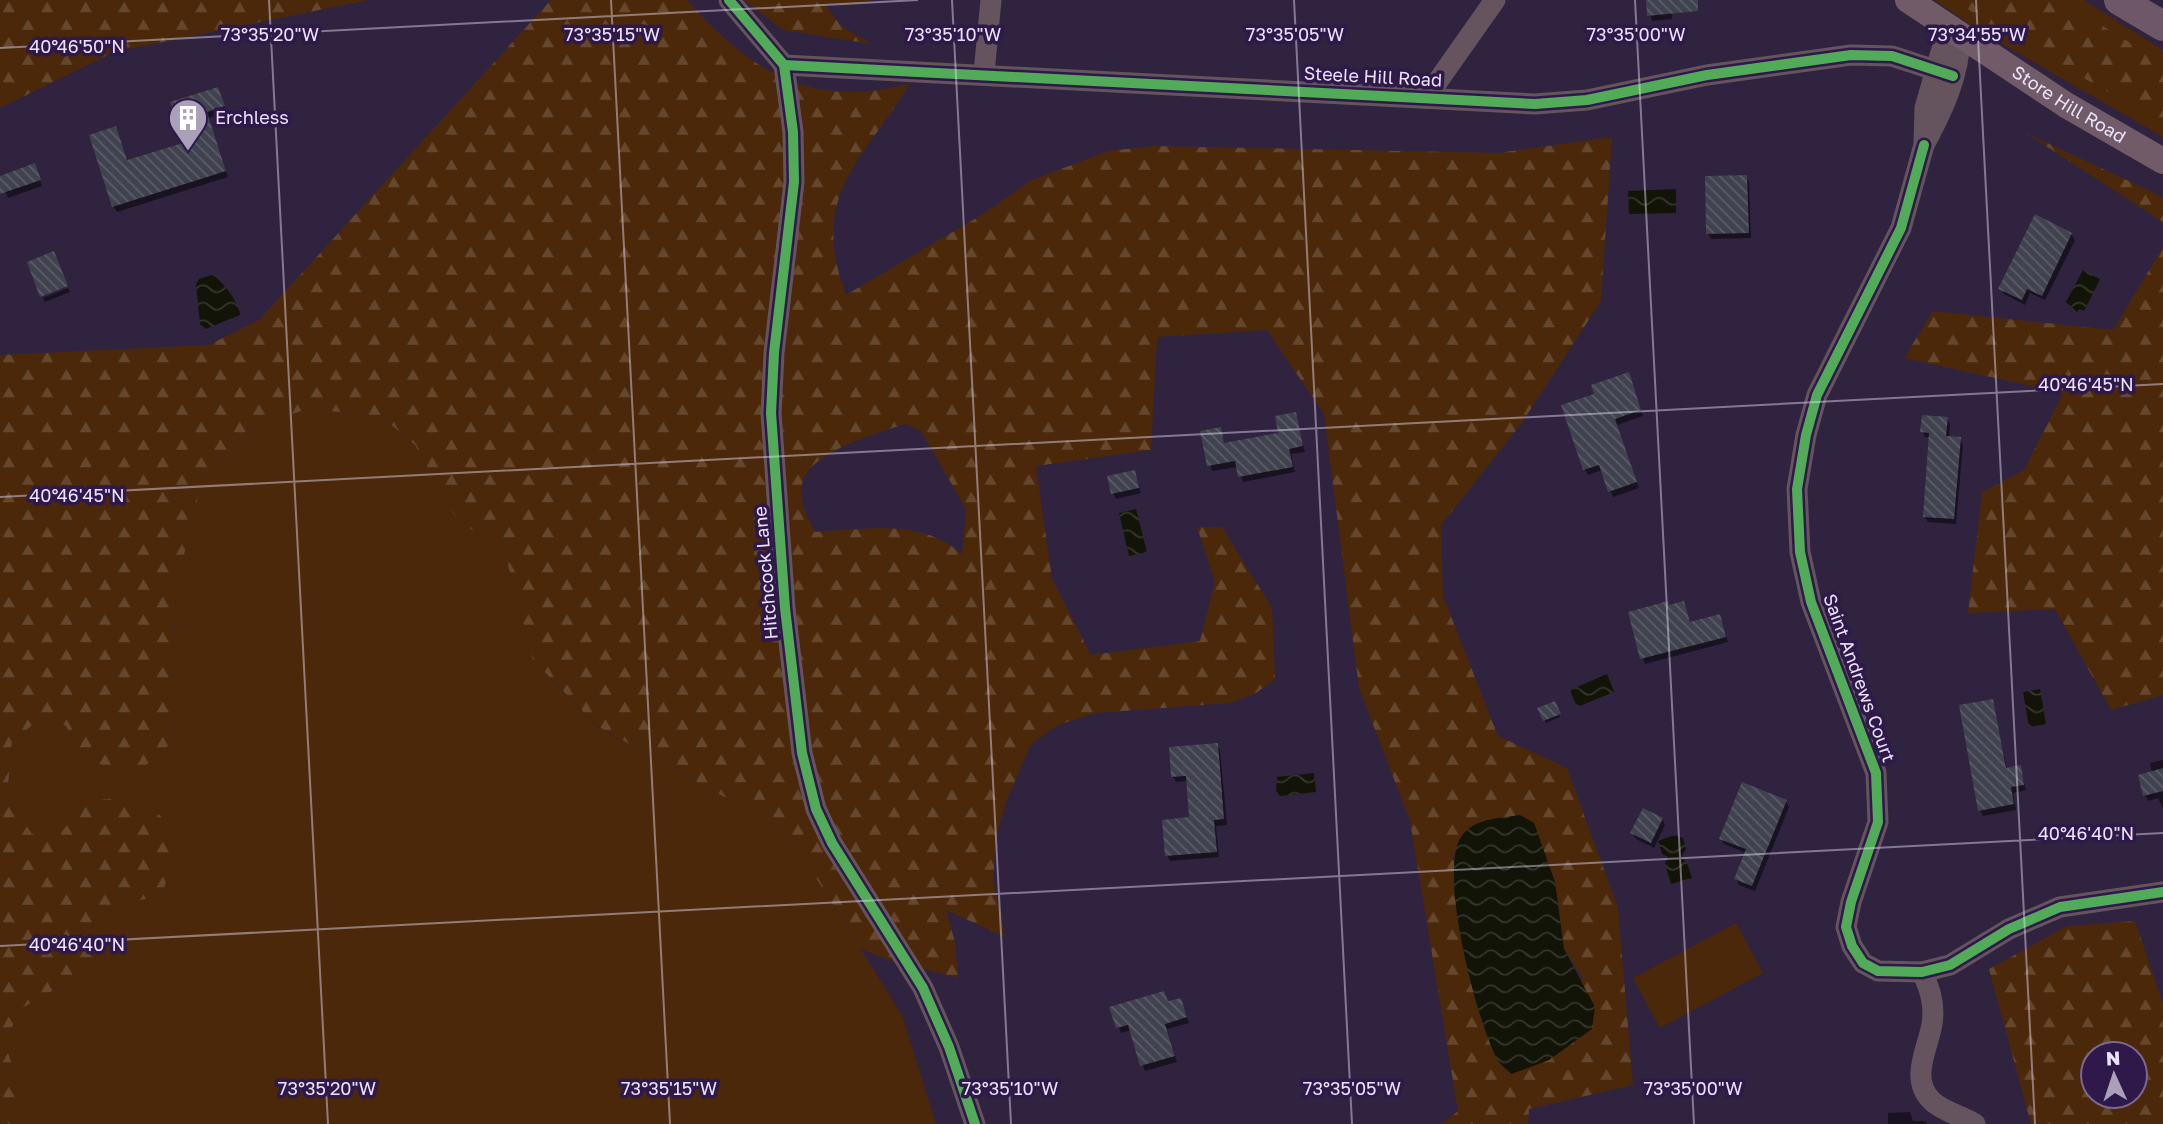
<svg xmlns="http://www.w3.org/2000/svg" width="2163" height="1124" font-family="'Golos Text',sans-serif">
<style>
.grass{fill:#4b2809}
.forest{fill:url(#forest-firs);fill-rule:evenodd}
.water{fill:url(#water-waves)}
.shadow{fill:#0007}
.building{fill:url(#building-back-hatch)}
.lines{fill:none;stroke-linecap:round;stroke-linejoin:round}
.minor{stroke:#65545d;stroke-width:21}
.major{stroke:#715b68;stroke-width:26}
.highway{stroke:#6e5868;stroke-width:30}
.cycleway-casing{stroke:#2f184a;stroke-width:15}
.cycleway{stroke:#51ab58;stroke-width:10}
.ticks{fill:none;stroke:#ebe3fc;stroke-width:2;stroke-opacity:0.45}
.labels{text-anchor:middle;stroke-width:7;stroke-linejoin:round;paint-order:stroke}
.street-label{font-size:18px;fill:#ebe3fc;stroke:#2f184a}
.poi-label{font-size:18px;fill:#ebe3fc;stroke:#2f184a;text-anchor:start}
.ticks-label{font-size:18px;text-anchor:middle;fill:#ebe3fc;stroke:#2f184a;stroke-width:7;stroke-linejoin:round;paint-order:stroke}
</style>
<defs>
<pattern id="forest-firs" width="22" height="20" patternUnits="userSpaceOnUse" patternTransform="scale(1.75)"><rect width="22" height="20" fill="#4b2809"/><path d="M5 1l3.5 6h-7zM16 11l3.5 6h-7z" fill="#65472e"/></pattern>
<pattern id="water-waves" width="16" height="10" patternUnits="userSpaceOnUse" patternTransform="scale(1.75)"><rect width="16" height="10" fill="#121407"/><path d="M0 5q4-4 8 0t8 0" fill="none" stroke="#35362c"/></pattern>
<pattern id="building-back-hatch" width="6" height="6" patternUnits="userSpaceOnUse" patternTransform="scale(1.75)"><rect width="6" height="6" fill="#40424f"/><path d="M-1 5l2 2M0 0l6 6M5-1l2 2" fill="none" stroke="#5c5d69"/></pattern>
</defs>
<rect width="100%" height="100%" fill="#30233f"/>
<!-- grass -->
<g class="grass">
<polygon points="1935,0 2084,0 2163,50 2163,137 1973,27"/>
<polygon points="307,409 380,416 415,445 455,516 506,558 533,660 596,726 787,832 902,1015 936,1124 12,1124 26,1103 4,1042 22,1008 73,979 96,956 103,925 128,903 163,895 87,805 60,833 32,835 7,797 12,741 43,717 66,726 78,752 170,744 176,588 203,476 250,429"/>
<polygon points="1736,923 1763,973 1660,1028 1633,978"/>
</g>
<!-- forest -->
<g class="forest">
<polygon points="0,0 368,0 114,52 0,108"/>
<path d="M551,0h136c63,72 127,111 223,83 -47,79 -102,110 -64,212l137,-81 47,-33 78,-30 46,-5 344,7 114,-16 -11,164 -80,123 -80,101 2,71 55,140 69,32 51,140 15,177 -104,24 -1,15h-86l16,-13 -48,-290 -51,-133 -35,-274 -57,-84 -110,7 -6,113 -115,16 16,113 39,76 109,-14 15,-59 -18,-55h25l50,81 3,71 -19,14 -26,10 -134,10 -38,12 -27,19 -25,58 -10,36 -3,41 12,58 -59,-27 9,32 3,36 -69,-18 -28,-11 -74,-117 -190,-106 -64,-66 -27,-102 -51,-42 -40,-71 -34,-29 -74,-7 -57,20 -47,47 -27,112 -6,156 -25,22 -30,6 -37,-20 -12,-26 -23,-9 -31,24 -5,56 25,37 28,-1c8,-8 16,-20 26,-27 24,-16 75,-6 83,25 5,21 -2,44 -6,64l-35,8 -25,22 -6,31 -24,23 -51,29 -18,34 22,61 -14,21h-12v-769l209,-10 50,-25zM905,424l16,7 45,78 -4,46c-36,-37 -98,-26 -147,-23 -8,-16 -18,-33 -12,-51 9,-30 75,-48 102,-57zM1534,823l21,59 9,67 19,30 -105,31c-15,-56 -21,-99 -24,-157z"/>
<polygon points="744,0 873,0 847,5 824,3 841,26 872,44 783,30"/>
<polygon points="1955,0 2061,0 2163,63 2163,123 1992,26"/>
<polygon points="2026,133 2163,197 2163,222"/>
<polygon points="2163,247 2163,695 2111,710 2055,609 1968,613 1982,492 2024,470 2063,393 1904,358 1933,311 2113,330"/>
<path d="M2135,921l28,83v120h-132l-42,-155 78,-43zM2093,1054h42v42h-42z"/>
</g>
<!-- water -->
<g class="water">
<polygon points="1676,189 1676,213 1629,214 1628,191"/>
<polygon points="2083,270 2100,279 2084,311 2079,309 2077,312 2066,302"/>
<path d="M212,275c12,6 27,29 28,40l-34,14 -6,-5 -4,-40 3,-5z"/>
<polygon points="1136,509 1147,552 1129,556 1119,513"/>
<polygon points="1607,674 1614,692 1577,707 1570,690"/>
<polygon points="2040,689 2046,724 2029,727 2023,692"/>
<polygon points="1314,773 1316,792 1280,796 1276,791 1277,777"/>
<path d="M1520,815l14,8 21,59 9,67 31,58 -3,22 -43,31 -37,14c-5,-4 -12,-9 -15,-15 -19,-35 -64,-199 -32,-227 14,-14 36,-14 55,-17z"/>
<polygon points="1674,835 1683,838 1686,849 1681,857 1687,863 1692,878 1671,884 1665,864 1668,857 1662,854 1658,841"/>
</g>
<!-- shadow -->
<g class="shadow">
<polygon points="1647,0 1683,0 1671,5 1672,19 1652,21"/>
<polygon points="221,95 226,112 209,118 228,177 117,212 113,206 116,128 128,162 185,144 172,103"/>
<polygon points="37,171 42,186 8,198 0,178"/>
<polygon points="1746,177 1749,182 1751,238 1711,239 1708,234"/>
<polygon points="2071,234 2075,240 2045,300 2030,293 2025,305 2004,294 2000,288"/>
<polygon points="68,288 70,292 45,302 43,298"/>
<polygon points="1631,380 1643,416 1617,425 1639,488 1613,497 1602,470 1588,475 1585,469"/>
<polygon points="1295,414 1305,452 1291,454 1295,472 1243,482 1238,467 1212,471 1202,432 1220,429 1225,445 1280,434"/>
<polygon points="1947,419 1950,424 1949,438 1959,439 1963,445 1956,524 1928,522 1924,516 1931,437 1925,437 1922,431"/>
<polygon points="1134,472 1141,493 1116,499 1113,493"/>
<polygon points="1683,603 1691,624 1719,616 1728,642 1645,664 1630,613"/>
<polygon points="1992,701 2007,769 2020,767 2026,790 2013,793 2016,810 1983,816 1980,810"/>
<polygon points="1554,703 1560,717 1546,723 1540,709"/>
<polygon points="1217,745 1220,750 1227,825 1216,826 1219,857 1170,861 1167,855 1191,819 1188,781 1176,782 1173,777"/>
<polygon points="2163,760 2163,808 2158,798 2148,801 2145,795 2152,773 2150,763"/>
<polygon points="1786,801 1789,807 1755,891 1739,885 1736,879 1746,853 1724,844 1721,839"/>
<polygon points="1662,819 1665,825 1654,848 1636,839 1632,833"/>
<polygon points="1168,1003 1183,1005 1189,1023 1167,1029 1177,1062 1145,1071 1131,1030 1121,1033 1112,1008"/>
<polygon points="1910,1112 1913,1121 1925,1121 1927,1124 1888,1124 1888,1113"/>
</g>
<!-- building -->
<g class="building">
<polygon points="1646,0 1698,0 1698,11 1647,16"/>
<polygon points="218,87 225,106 207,112 226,171 112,207 89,135 116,126 127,160 183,143 170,102"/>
<polygon points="35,163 41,180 0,194 0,176"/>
<polygon points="1747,175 1749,233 1706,234 1705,176"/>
<polygon points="2035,214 2072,233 2042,296 2027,289 2022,300 1998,289"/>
<polygon points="54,251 68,286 40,297 27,262"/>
<polygon points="1629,372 1641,410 1615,419 1637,482 1608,492 1599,465 1583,470 1561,405 1594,394 1591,385"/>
<polygon points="1296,412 1303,446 1289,449 1293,467 1238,477 1235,461 1207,466 1200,431 1221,427 1224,443 1278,433 1275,416"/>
<polygon points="1922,415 1948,417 1946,436 1961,437 1954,519 1923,517 1929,433 1920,432"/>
<polygon points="1135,470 1139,488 1111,494 1107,476"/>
<polygon points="1668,601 1669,605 1684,601 1690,622 1720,614 1726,637 1640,659 1628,612"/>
<polygon points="1993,699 2006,768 2021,765 2024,785 2011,787 2014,804 1978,811 1959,705"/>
<polygon points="1555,701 1561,714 1543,721 1537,708"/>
<polygon points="1218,743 1224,819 1214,820 1217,852 1165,856 1162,820 1189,817 1186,776 1171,777 1169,747"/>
<polygon points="2163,768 2163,791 2143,796 2138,775"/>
<polygon points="1742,782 1787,800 1752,886 1734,879 1746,849 1719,839"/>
<polygon points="1643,808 1663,818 1651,843 1630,833"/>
<polygon points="1164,991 1168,1001 1181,998 1187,1017 1165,1024 1175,1056 1140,1066 1128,1025 1116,1028 1109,1007"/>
</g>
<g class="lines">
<!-- minor -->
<g class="minor">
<polyline points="729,0 784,65 793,132 794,182 774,353 771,413 785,608 802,753 816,809 832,843 923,988 949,1047 975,1124"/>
<path d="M1960,36c0,38 -18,76 -36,109l1,-37 17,-59z"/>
<polyline points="784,65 1535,104 1587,100 1707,75 1851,55 1892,56 1953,76"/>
<polyline points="984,73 991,0"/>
<polyline points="1426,98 1495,0"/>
<polyline points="1924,145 1901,228 1817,395 1806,435 1797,489 1800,552 1811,602 1876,773 1878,822 1851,902 1846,927 1852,946 1863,963 1878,971 1922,972 1950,965 2009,929 2060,907 2163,892"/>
<path d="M1922,972c8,17 13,32 10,52 -4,25 -23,55 0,77 10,10 30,15 43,23"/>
</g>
<!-- major -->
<path class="major" id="s1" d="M1908,0l158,105 97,56"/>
<!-- highway -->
<polyline class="highway" points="2119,0 2163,26"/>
<!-- cycleway casing -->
<g class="cycleway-casing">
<g id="cycleway">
<polyline points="729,0 784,65 793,132 794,182 774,353 771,413 785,608 802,753 816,809 832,843 923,988 949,1047 975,1124"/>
<polyline points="784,65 1535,104 1587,100 1707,75 1851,55 1892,56 1953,76"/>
<polyline points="1924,145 1901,228 1817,395 1806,435 1797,489 1800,552 1811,602 1876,773 1878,822 1851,902 1846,927 1852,946 1863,963 1878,971 1922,972 1950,965 2009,929 2060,907 2163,892"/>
</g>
</g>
<!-- cycleway -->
<use href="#cycleway" class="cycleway"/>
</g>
<!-- ticks -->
<path class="ticks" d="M269,0l59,1124M611,0l59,1124M952,0l59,1124M1294,0l58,1124M1635,0l59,1124M1976,0l59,1124M0,48l918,-48M0,497l2163,-113M0,946l2163,-113"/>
<!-- icons -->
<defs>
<g id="building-pin" transform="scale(2.0125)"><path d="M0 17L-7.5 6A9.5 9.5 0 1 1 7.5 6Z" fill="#aaa0ba" stroke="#2f184a"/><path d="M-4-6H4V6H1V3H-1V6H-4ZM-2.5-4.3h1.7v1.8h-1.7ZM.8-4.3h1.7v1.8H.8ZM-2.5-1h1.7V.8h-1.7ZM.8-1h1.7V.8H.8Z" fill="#fff"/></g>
</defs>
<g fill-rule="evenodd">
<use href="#building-pin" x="188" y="118"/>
</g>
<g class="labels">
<!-- street labels -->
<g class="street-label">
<text transform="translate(1373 77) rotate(3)" y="6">Steele Hill Road</text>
<text dy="6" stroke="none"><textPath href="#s1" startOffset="192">Store Hill Road</textPath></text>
<text transform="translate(766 573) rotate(-95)" y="6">Hitchcock Lane</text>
<text transform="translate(1859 678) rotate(70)" y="6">Saint Andrews Court</text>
</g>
<!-- poi labels -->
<g class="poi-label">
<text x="215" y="124">Erchless</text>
</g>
</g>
<g class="ticks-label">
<text x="1295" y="41">73°35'05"W</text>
<text x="1636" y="41">73°35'00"W</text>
<text x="1977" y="41">73°34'55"W</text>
<text x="270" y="41">73°35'20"W</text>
<text x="612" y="41">73°35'15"W</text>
<text x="953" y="41">73°35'10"W</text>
<text x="77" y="53">40°46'50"N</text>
<text x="2086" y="391">40°46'45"N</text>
<text x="77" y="502">40°46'45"N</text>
<text x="2086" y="840">40°46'40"N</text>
<text x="77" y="951">40°46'40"N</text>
<text x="327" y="1095">73°35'20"W</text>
<text x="669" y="1095">73°35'15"W</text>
<text x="1010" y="1095">73°35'10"W</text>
<text x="1352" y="1095">73°35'05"W</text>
<text x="1693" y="1095">73°35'00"W</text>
</g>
<!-- north arrow -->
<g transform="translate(2114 1075) rotate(357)"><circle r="33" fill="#2f184a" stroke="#7a6991" stroke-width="2"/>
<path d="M0-5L12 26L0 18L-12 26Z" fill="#aaa0ba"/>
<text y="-10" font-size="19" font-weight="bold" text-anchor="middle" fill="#ebe3fc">N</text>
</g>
</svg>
